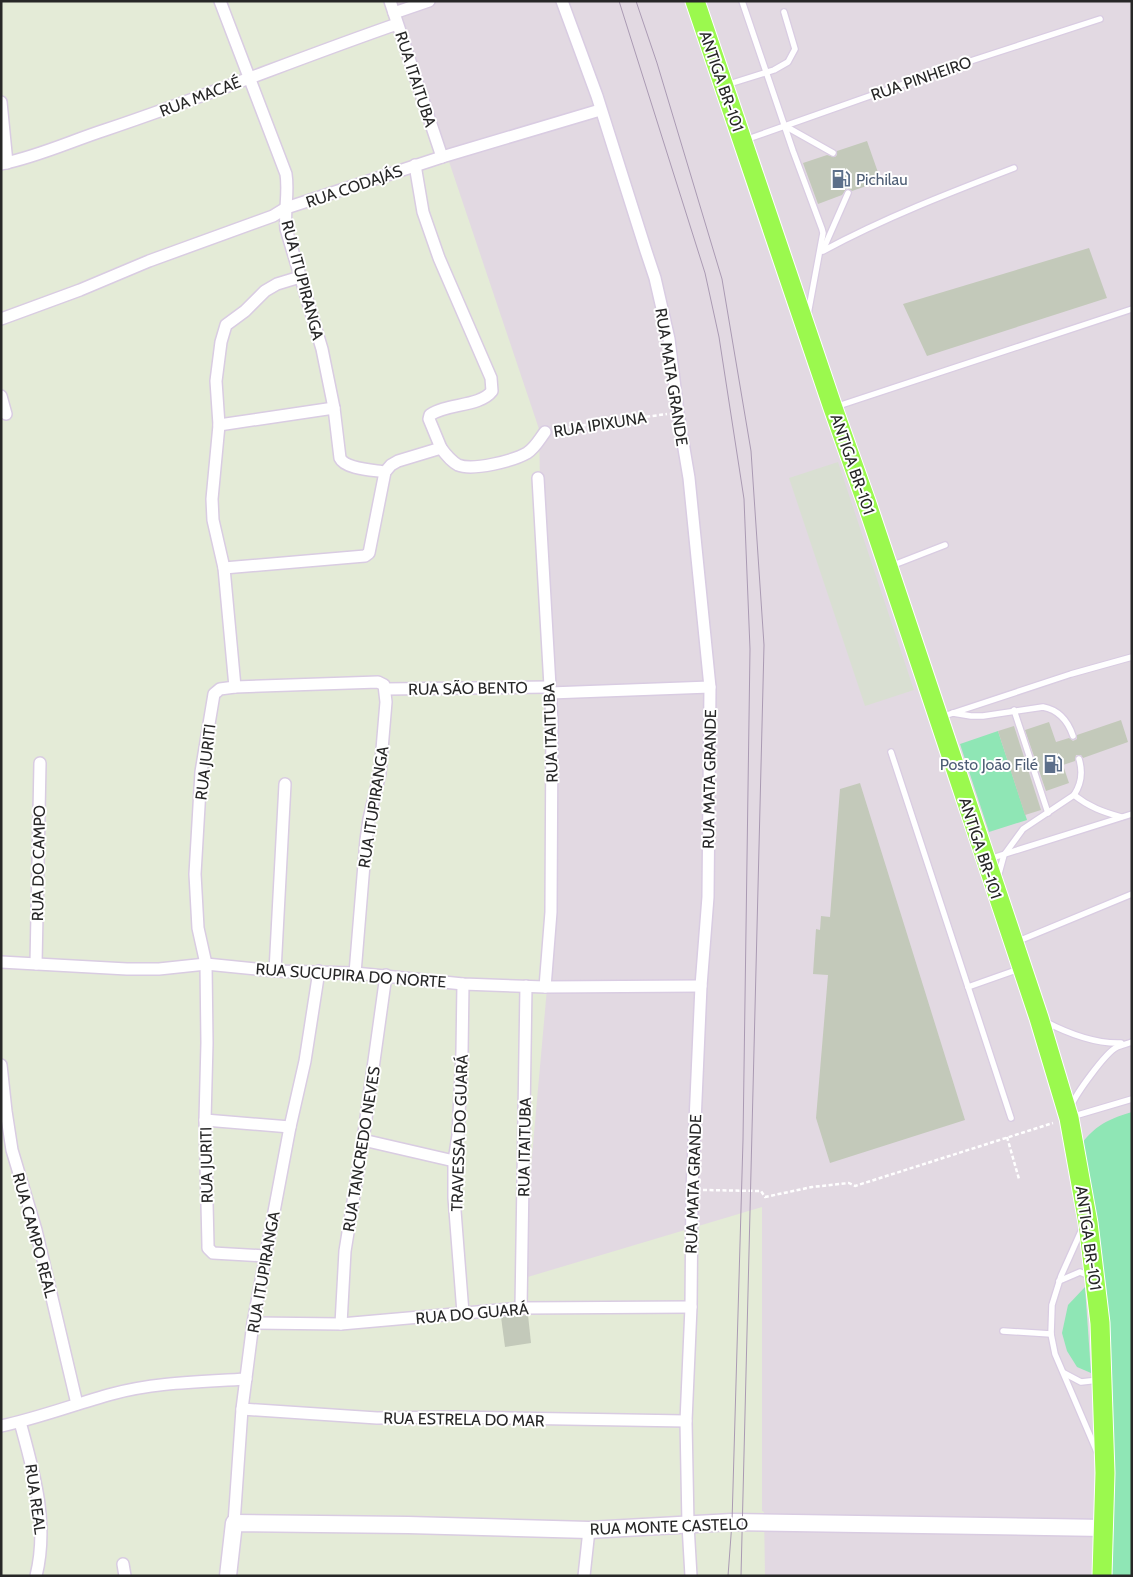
<svg xmlns="http://www.w3.org/2000/svg" width="1133" height="1577" font-family="Cabin,sans-serif">
<style>
.industrial{fill:#e2d9e2}
.green{fill:#8fe6b5}
.plaza{fill:#d9dfd2}
.building{fill:#c3c9ba}
.lines{fill:none;stroke-linecap:round;stroke-linejoin:round}
.lane-casing{stroke:#d9cce2;stroke-width:8}
.street-casing{stroke:#d9cce2;stroke-width:14}
.secondary-casing{stroke:#d9cce2;stroke-width:19}
.primary-casing{stroke:#fff;stroke-width:21}
.path{stroke:#fff;stroke-width:2.5;stroke-dasharray:4 2.5;stroke-linecap:butt}
.lane{stroke:#fff;stroke-width:5.5}
.street{stroke:#fff;stroke-width:11}
.secondary{stroke:#fff;stroke-width:16}
.primary{stroke:#9bf94e;stroke-width:19}
.tram{stroke:#aa9ab3;stroke-width:1}
.labels{text-anchor:middle;stroke-width:4;stroke-linejoin:round;paint-order:stroke}
.street-label{font-size:16px;fill:#272727;stroke:#fff}
.service-label{font-size:16px;fill:#4e5e75;stroke:#fff;text-anchor:start}
</style>
<rect width="100%" height="100%" fill="#e4ebd7"/>
<!-- industrial -->
<polygon class="industrial" points="395,1 1132,1 1132,1576 765,1576 764,1512 762,1511 762,1207 521,1279 549,966 539,429"/>
<!-- green -->
<g class="green">
<polygon points="998,731 1027,820 989,832 960,744"/>
<path d="M1132,1112v464h-31l4,-106 -29,-318c15,-24 29,-32 56,-40z"/>
<polygon points="1085,1287 1091,1373 1077,1367 1067,1351 1062,1333 1068,1305"/>
</g>
<!-- plaza -->
<polygon class="plaza" points="838,462 914,690 865,706 789,478"/>
<!-- building -->
<g class="building">
<polygon points="867,141 881,181 852,191 847,188 842,195 818,204 803,163 827,155 835,157 837,155 837,151"/>
<polygon points="1089,248 1107,298 927,356 903,304"/>
<polygon points="1121,720 1128,742 1083,758 1081,755 1076,755 1075,761 1063,765 1069,783 1046,791 1025,730 1049,722 1056,742 1069,738 1073,741 1077,739 1077,735"/>
<polygon points="1014,726 1041,810 1025,815 998,731"/>
<polygon points="860,783 965,1120 830,1163 816,1118 828,975 813,974 816,929 820,930 821,916 830,917 840,789"/>
<polygon points="528,1315 531,1343 505,1347 501,1317"/>
</g>
<g class="lines">
<!-- lane casing -->
<g class="lane-casing">
<g id="lane">
<polyline points="742,1 793,151 822,229 823,233 808,314"/>
<polyline points="726,85 774,70 788,62 795,49 784,12"/>
<polyline points="785,126 833,153"/>
<polyline points="745,140 949,68 1100,19"/>
<polyline points="823,250 848,193"/>
<path d="M823,251c61,-33 126,-58 191,-83"/>
<polyline points="835,407 1132,309"/>
<polyline points="891,566 945,545"/>
<polyline points="1014,710 1048,813"/>
<path d="M953,713l18,3h12l60,-9c16,3 25,14 30,29"/>
<polyline points="941,717 1071,674 1132,657"/>
<polyline points="891,752 1011,1118"/>
<path d="M1074,795c15,12 29,17 47,22"/>
<polyline points="989,859 1132,814"/>
<path d="M998,877l6,-22 19,-26 51,-34c8,-12 9,-23 5,-36"/>
<polyline points="1016,942 1132,894"/>
<polyline points="968,987 1019,969"/>
<path d="M1044,1021c23,12 50,23 77,22"/>
<path d="M1071,1106c5,-12 34,-53 46,-59 4,-2 10,-3 15,-5"/>
<polyline points="1071,1117 1132,1099"/>
<polyline points="1082,1229 1061,1276 1052,1305 1051,1334 1055,1354 1097,1452"/>
<polyline points="1059,1281 1080,1272 1092,1277"/>
<polyline points="1003,1331 1051,1334"/>
<polyline points="1064,1373 1081,1382 1099,1380"/>
</g>
</g>
<!-- street casing -->
<g class="street-casing">
<g id="street">
<path d="M220,1l66,173c3,19 -2,36 0,55l36,120 12,59 6,50c5,11 33,12 45,14"/>
<polyline points="390,1 442,157"/>
<polyline points="562,1 597,96 646,251 655,278 669,339 678,413 689,478 710,687 708,897 701,986 692,1190 691,1307 686,1421 688,1525 691,1576"/>
<polyline points="394,13 429,1"/>
<polyline points="1,102 7,163"/>
<path d="M1,164c36,-7 70,-23 104,-34 99,-33 194,-72 292,-106"/>
<path d="M415,165l8,47 16,46 52,120 1,13c-12,16 -45,12 -62,24l-1,4 12,29"/>
<polyline points="1,319 80,290 149,261 273,216 286,208 442,157 600,110"/>
<polyline points="1,396 6,414"/>
<polyline points="219,425 334,408"/>
<polyline points="538,478 552,721 551,912 545,987"/>
<path d="M224,568l141,-12 4,-3 1,-5 15,-76 6,-7 7,-4 43,-13c5,7 10,13 17,17 15,6 55,-4 69,-12 8,-5 12,-13 18,-21"/>
<polyline points="235,687 378,682 384,685 386,702 380,773 369,819 366,840 355,973"/>
<polyline points="386,689 549,687"/>
<polyline points="550,693 710,687"/>
<polyline points="1,962 127,969 159,969 206,964 275,971 355,973 463,984 545,987 701,986"/>
<polyline points="36,964 40,763"/>
<polyline points="275,971 285,784"/>
<polyline points="1,1065 6,1111 12,1150 36,1230 77,1404"/>
<polyline points="205,1120 290,1127"/>
<polyline points="363,1140 454,1161"/>
<polyline points="265,1256 213,1253 208,1248 208,1245 205,1120 207,1043 206,964 198,928 195,874 201,772 214,694 220,689 235,687 224,568 213,520 212,499 219,425 216,381 221,342 226,325 245,311 265,291 277,284 300,277"/>
<polyline points="521,1308 526,986"/>
<polyline points="463,1313 454,1198 454,1161 458,1135 462,1052 463,984"/>
<polyline points="253,1323 341,1324 521,1308 691,1307"/>
<polyline points="341,1324 345,1251 363,1140 386,975"/>
<polyline points="242,1409 377,1418 452,1417 686,1421"/>
<path d="M20,1422c14,51 29,101 16,154"/>
<path d="M1,1426c38,-8 74,-22 111,-32 44,-12 89,-12 134,-15"/>
<polyline points="234,1523 242,1409 253,1323 290,1127 305,1061 319,971"/>
<polyline points="123,1564 125,1576"/>
<polyline points="584,1576 589,1530"/>
</g>
</g>
<!-- secondary casing -->
<g class="secondary-casing">
<polyline id="secondary" points="228,1576 234,1523 408,1525 589,1530 732,1522 1104,1528"/>
</g>
<!-- primary casing -->
<g class="primary-casing">
<polyline id="primary" points="695,1 833,408 867,504 1039,1018 1069,1118 1088,1223 1100,1323 1105,1473 1102,1576"/>
</g>
<!-- path -->
<g class="path">
<polyline points="556,429 667,414"/>
<polyline points="1007,1137 1019,1179"/>
<polyline points="703,1190 761,1191 765,1197 812,1187 849,1183 855,1186 1053,1123"/>
</g>
<!-- lane -->
<use href="#lane" class="lane"/>
<!-- street -->
<use href="#street" class="street"/>
<!-- secondary -->
<use href="#secondary" class="secondary"/>
<!-- primary -->
<use href="#primary" class="primary"/>
<!-- tram -->
<g class="tram">
<polyline points="619,1 705,273 719,337 744,499 750,649 743,1140 732,1522 728,1576"/>
<polyline points="636,1 657,63 722,279 751,451 764,645 741,1576"/>
</g>
</g>
<!-- icons -->
<defs>
<g id="fuel-bare" transform="scale(1.5)"><path d="M-5.5-6h7V0h2V4h1.3V-2.5L3-4.5l.8-.8L6-3V5H2.5V1h-1V6h-7ZM-4.2-4.7v3.2H.2V-4.7Z" fill="#5c6f8a" stroke="#fff" stroke-width="2.5" paint-order="stroke"/></g>
</defs>
<g fill-rule="evenodd">
<use href="#fuel-bare" x="841" y="179"/>
<use href="#fuel-bare" x="1053" y="764"/>
</g>
<g class="labels">
<!-- street labels -->
<g class="street-label">
<text transform="translate(921 78) rotate(-19)" y="6">RUA PINHEIRO</text>
<text transform="translate(416 79) rotate(72)" y="6">RUA ITAITUBA</text>
<text transform="translate(722 81) rotate(71)" y="6">ANTIGA BR-101</text>
<text transform="translate(200 96) rotate(-21)" y="6">RUA MACAÉ</text>
<text transform="translate(354 186) rotate(-19)" y="6">RUA CODAJÁS</text>
<text transform="translate(303 280) rotate(75)" y="6">RUA ITUPIRANGA</text>
<text transform="translate(672 377) rotate(81)" y="6">RUA MATA GRANDE</text>
<text transform="translate(600 424) rotate(-9)" y="6">RUA IPIXUNA</text>
<text transform="translate(853 464) rotate(71)" y="6">ANTIGA BR-101</text>
<text transform="translate(468 688) rotate(-1)" y="6">RUA SÃO BENTO</text>
<text transform="translate(550 733) rotate(-92)" y="6">RUA ITAITUBA</text>
<text transform="translate(205 762) rotate(-83)" y="6">RUA JURITI</text>
<text transform="translate(709 779) rotate(-89)" y="6">RUA MATA GRANDE</text>
<text transform="translate(373 807) rotate(-81)" y="6">RUA ITUPIRANGA</text>
<text transform="translate(981 848) rotate(72)" y="6">ANTIGA BR-101</text>
<text transform="translate(38 863) rotate(-89)" y="6">RUA DO CAMPO</text>
<text transform="translate(351 975) rotate(4)" y="6">RUA SUCUPIRA DO NORTE</text>
<text transform="translate(459 1133) rotate(-88)" y="6">TRAVESSA DO GUARÁ</text>
<text transform="translate(524 1147) rotate(-89)" y="6">RUA ITAITUBA</text>
<text transform="translate(361 1149) rotate(-81)" y="6">RUA TANCREDO NEVES</text>
<text transform="translate(206 1165) rotate(-91)" y="6">RUA JURITI</text>
<text transform="translate(693 1184) rotate(-88)" y="6">RUA MATA GRANDE</text>
<text transform="translate(35 1235) rotate(75)" y="6">RUA CAMPO REAL</text>
<text transform="translate(1089 1238) rotate(82)" y="6">ANTIGA BR-101</text>
<text transform="translate(263 1272) rotate(-80)" y="6">RUA ITUPIRANGA</text>
<text transform="translate(472 1313) rotate(-5)" y="6">RUA DO GUARÁ</text>
<text transform="translate(464 1419) rotate(1)" y="6">RUA ESTRELA DO MAR</text>
<text transform="translate(36 1499) rotate(82)" y="6">RUA REAL</text>
<text transform="translate(669 1526) rotate(-2)" y="6">RUA MONTE CASTELO</text>
</g>
<!-- service labels -->
<g class="service-label">
<text x="856" y="185">Pichilau</text>
<text x="1038" y="770" text-anchor="end">Posto João Filé</text>
</g>
</g>
<!-- border -->
<rect width="1133" height="1577" fill="none" stroke="#272727" stroke-width="5"/>
</svg>
